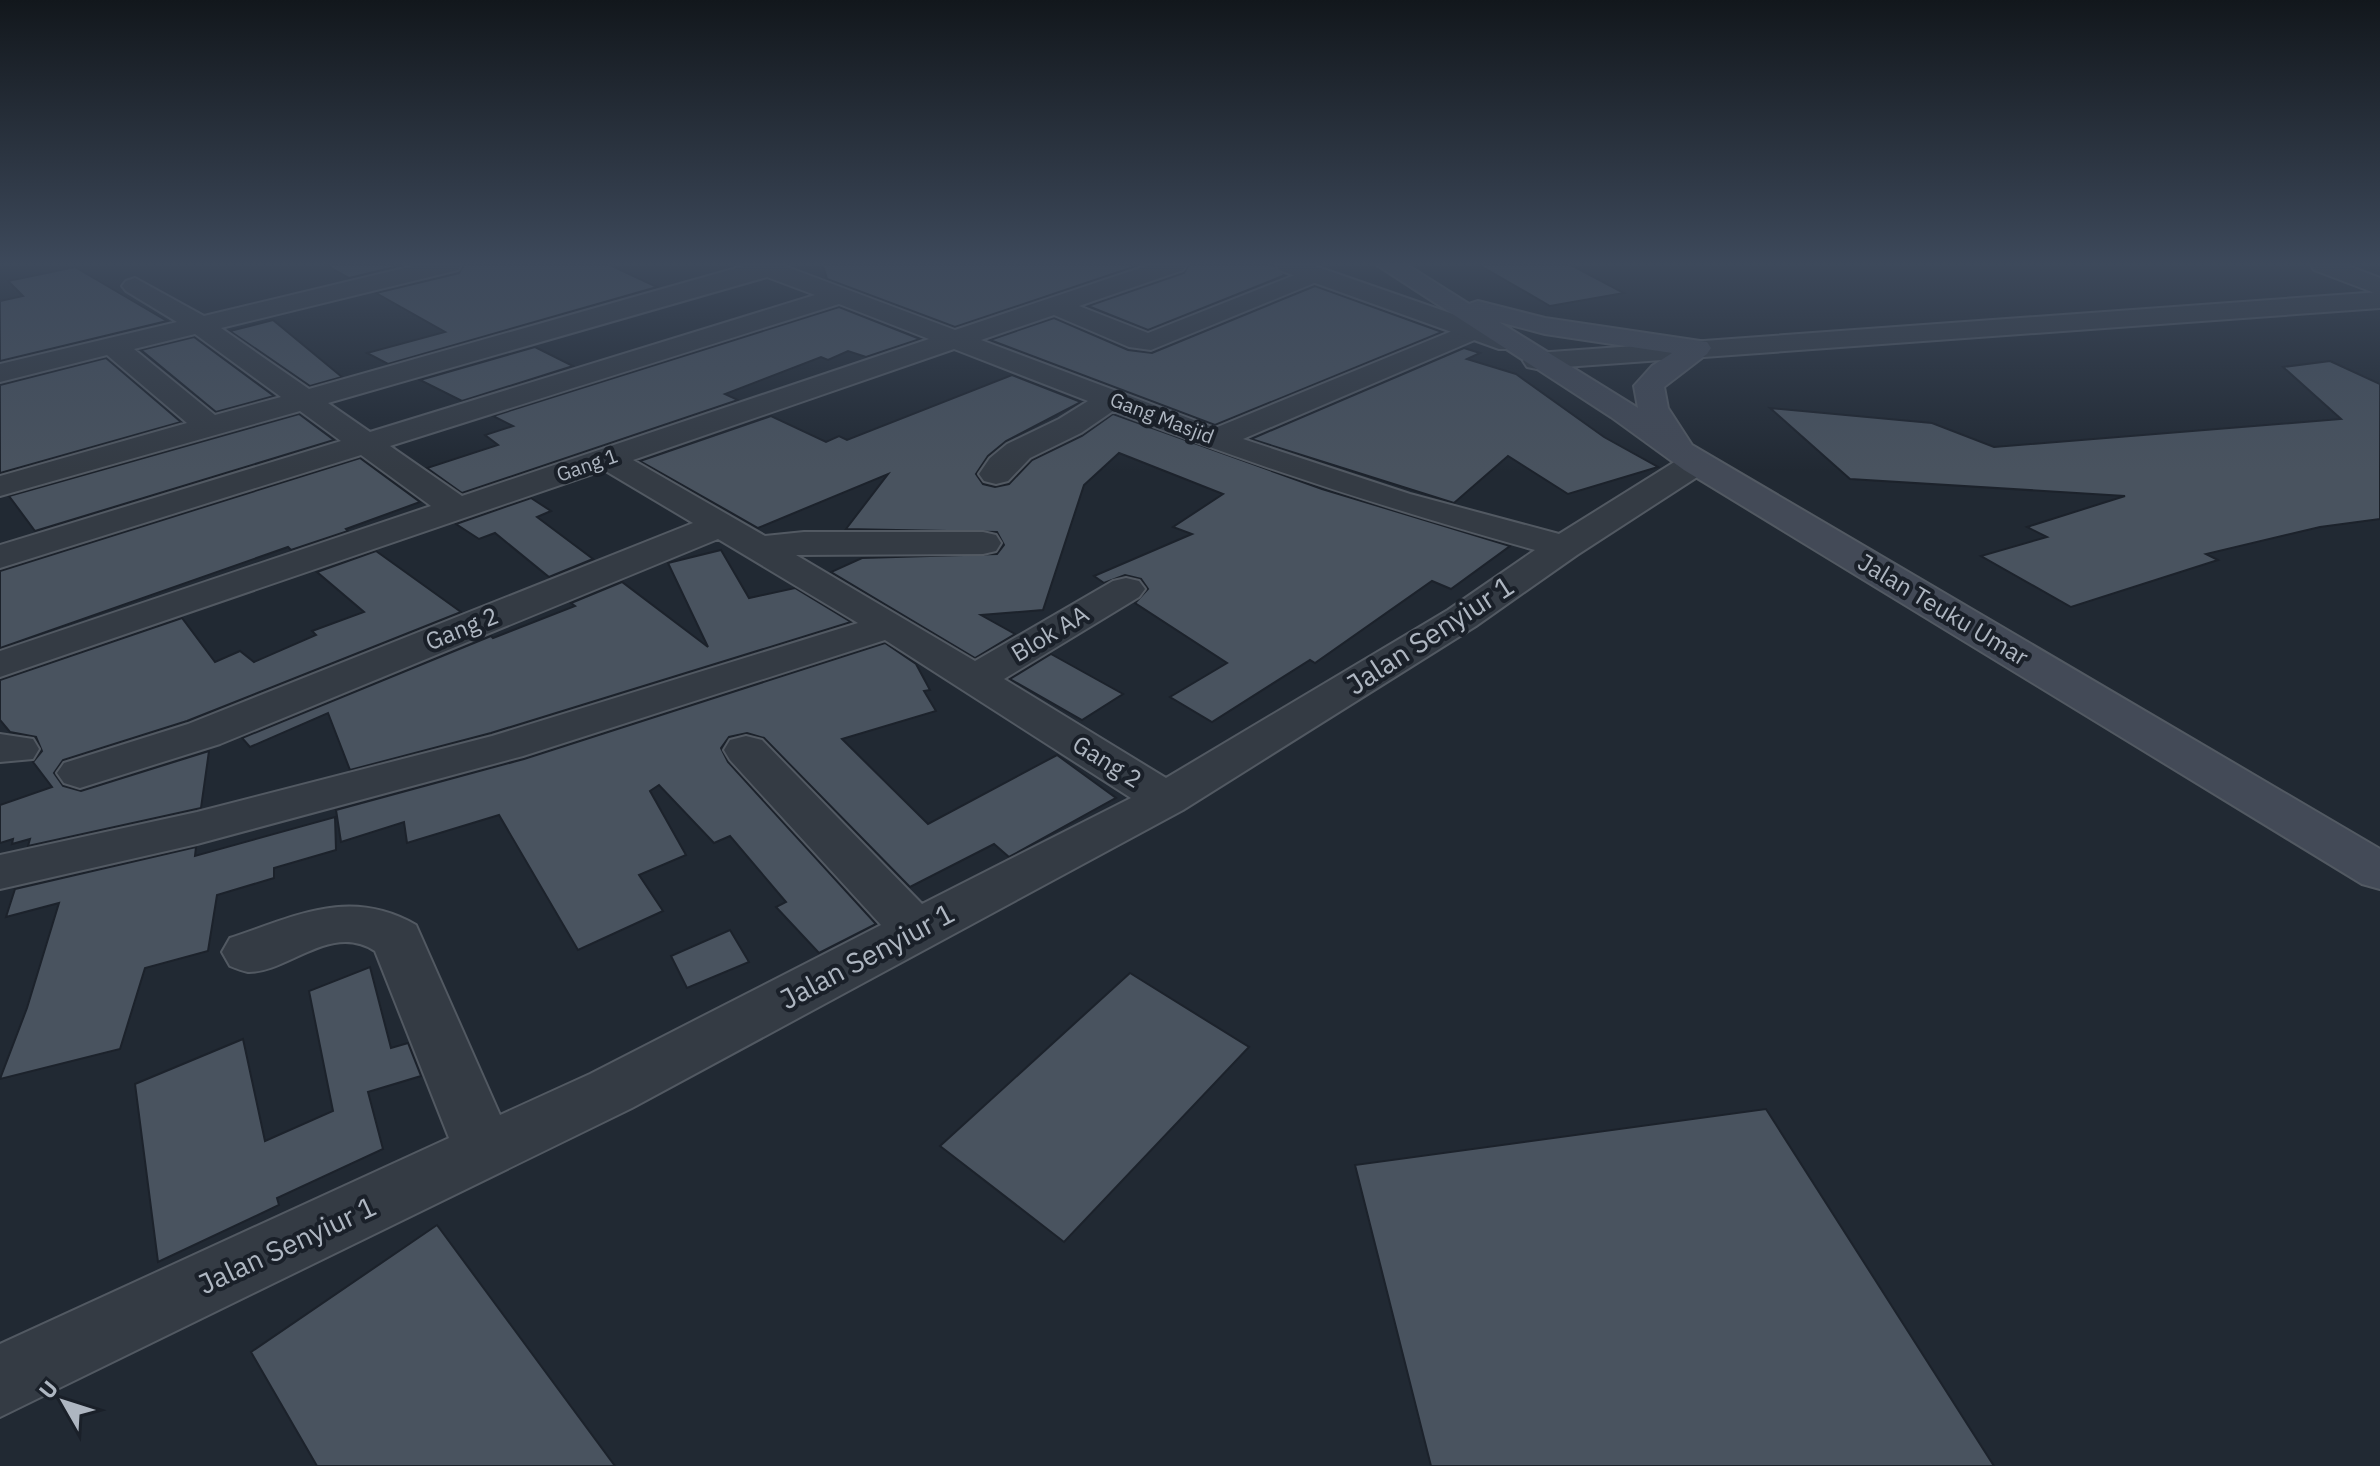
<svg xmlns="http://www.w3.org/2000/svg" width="2380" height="1466" font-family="'IBM Plex Sans',sans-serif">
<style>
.building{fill:#49535f;stroke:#1c222b;stroke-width:2}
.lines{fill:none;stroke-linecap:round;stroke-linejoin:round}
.minor-casing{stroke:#525962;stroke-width:4}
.tertiary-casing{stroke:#525962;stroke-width:4}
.secondary-casing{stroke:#525962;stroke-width:4}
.minor{fill:#343b44;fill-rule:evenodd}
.tertiary{fill:#343b44;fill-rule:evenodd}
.secondary{fill:#434a57;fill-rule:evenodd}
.labels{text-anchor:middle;stroke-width:8;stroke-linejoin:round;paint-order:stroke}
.far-street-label{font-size:20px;fill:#aeb6c1;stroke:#1a2029}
.street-label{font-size:24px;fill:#aeb6c1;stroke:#1a2029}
.near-street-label{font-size:28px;fill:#aeb6c1;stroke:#1a2029}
</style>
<rect width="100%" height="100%" fill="#212933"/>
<!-- building -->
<g class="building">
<polygon points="326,265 403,265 349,278"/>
<polygon points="464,265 610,265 657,287 388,364 367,353 445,332 376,293 459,273"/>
<polygon points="823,265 1139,265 955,327 827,279"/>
<polygon points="1189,265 1273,265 1285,275 1148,330 1088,306 1184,273"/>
<polygon points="1479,265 1571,265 1624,293 1550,306"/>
<polygon points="75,267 167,321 0,361 0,301 23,296 8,281"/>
<polygon points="1315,286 1442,332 1215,425 990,340 1054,318 1128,350 1152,353"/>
<polygon points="839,307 920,339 866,357 848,351 828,360 821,357 725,394 738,400 462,493 427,468 498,445 485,435 513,426 493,416"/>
<polygon points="273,320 342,377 310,386 230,331"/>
<polygon points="194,337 274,396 216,412 141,350"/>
<polygon points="535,347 573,366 462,401 420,380"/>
<polygon points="1464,348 1480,353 1467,359 1516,374 1604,437 1658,467 1568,494 1508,456 1454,503 1251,439"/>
<polygon points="106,358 181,422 0,473 0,385"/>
<polygon points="2330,361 2380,384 2380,519 2320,527 2206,554 2218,560 2071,607 1981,556 2047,537 2027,527 2125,496 1850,479 1770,408 1932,423 1994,447 2341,419 2283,367"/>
<polygon points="1012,375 1081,402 1006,441 988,456 976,474 983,484 995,487 1009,484 1032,460 1082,436 1113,414 1322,489 1510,546 1451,589 1432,581 1315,663 1310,660 1212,722 1170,697 1227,663 1135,603 1148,589 1141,579 1125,575 1104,583 1094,576 1192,534 1173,527 1223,494 1119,453 1084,485 1043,610 981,615 1015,634 975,658 831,572 862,558 997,554 1004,545 997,532 846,529 888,474 758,528 640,461 771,416 826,442 839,436 847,440"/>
<polygon points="299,414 334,440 35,531 9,496"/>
<polygon points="360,458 420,502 346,529 348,531 291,550 288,547 0,648 0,571"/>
<polygon points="531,498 551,511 537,517 593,559 549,577 495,533 479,539 456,524"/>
<polygon points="721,550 749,598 795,588 851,622 491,733 350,770 328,713 250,747 242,738 491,636 493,638 575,606 571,603 622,582 708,647 668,563"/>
<polygon points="376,551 461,612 187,721 63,760 54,773 63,786 81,791 209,751 201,808 28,846 30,839 12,844 13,839 0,843 0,805 52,787 33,762 42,751 36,737 10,732 0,720 0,680 182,618 215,662 240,651 254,662 316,635 312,631 364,612 317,572"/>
<polygon points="885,643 916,664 930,690 924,691 936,711 842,739 928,824 1057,755 1116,798 1009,857 994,844 910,887 764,738 747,733 729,737 721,748 728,762 876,924 819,953 776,907 786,902 730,836 714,843 659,785 650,791 686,855 639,875 663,911 578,950 499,815 407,843 404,822 341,842 336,810 524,759"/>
<polygon points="1051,654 1123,694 1082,720 1010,679"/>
<polygon points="335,817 336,850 274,868 274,878 217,895 208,951 145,968 120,1049 0,1079 27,1008 59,903 6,917 15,889 196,847 195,856"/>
<polygon points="730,930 749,962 687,988 671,956"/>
<polygon points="370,967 391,1048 408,1043 421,1076 368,1092 383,1149 277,1198 279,1205 158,1262 135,1084 243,1039 265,1141 333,1111 309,991"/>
<polygon points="1130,973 1249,1047 1064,1242 940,1146"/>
<polygon points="1766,1109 1994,1466 1431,1466 1355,1165"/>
<polygon points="437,1225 615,1466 317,1466 251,1352"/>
</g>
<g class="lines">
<!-- minor casing -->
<g class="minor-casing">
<g id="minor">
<path d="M417,265h44l-3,5 -237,58 88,61 438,-124h35l173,65 194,-65h37l-3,5 -104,36 69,27 167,-66 12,7 -3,5 -173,71 -22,-3 -75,-32 -73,25 234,88 259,-106 10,2 4,6 -4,6 -241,103 167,55 149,40 125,-78 12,-3 12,3 4,7 -4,7 -131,85 -101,71 -293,184 -551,298 -632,309v-73l449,-206 -74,-187c-45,-29 -87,22 -127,21 -5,-1 -13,-4 -18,-6l-8,-14 8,-14c66,-22 120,-51 186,-13l84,190 90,-41 291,-149 -151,-165 -6,-10 6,-10 16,-4 16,4 160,164 209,-106 -246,-158 -362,116 -326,88 -197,45v-34l197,-43 295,-76 366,-113 -140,-84 -498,205 -140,44 -16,-5 -7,-10 7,-10 124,-39 505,-201 -89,-53 -604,207v-26l431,-145 -70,-51 -361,113v-23l341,-104 -41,-30 -300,85v-20l187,-53 -80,-68 -107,27v-18l177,-42 -51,-31 -4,-5 4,-5 9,-3 69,38zM767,277l48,18 -445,137 -42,-29zM839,304l90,35 -467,157 -72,-50zM195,334l86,63 -66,18 -81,-66zM954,349l134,52 -29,18 -52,25 -17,14 -11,16 5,7 12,3 12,-3 22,-23 51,-25 32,-22c139,54 279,99 422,139l-87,60 -282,168 -162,-99 135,-82 6,-8 -6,-8 -13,-3 -13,3 -138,80 -179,-106 187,-1 13,-3 5,-8 -5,-8 -13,-3h-179l-39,4 -132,-76z"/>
<polygon points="2311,265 2346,265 2380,278 2380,295 2314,270"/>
<polygon points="0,734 33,739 39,749 33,759 0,762"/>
</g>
</g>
<!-- tertiary casing -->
<g class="tertiary-casing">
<g id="tertiary">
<polygon points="1276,265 1312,265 1519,337 1523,343 1519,349 1499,349 1279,270"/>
<polygon points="2380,292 2380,308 1537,369 1527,367 1523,361 1527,355 1537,353"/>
</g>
</g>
<!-- secondary casing -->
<g class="secondary-casing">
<path id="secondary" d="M1377,265h30l62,39 9,-3 67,17 162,24 4,6 -4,6 -43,33 4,21 24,37 688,404v40l-18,-5 -678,-414 -73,-53zM1499,322l46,12 127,19 -20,13 -18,20 4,22z"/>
</g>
<!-- minor -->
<use href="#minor" class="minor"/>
<!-- tertiary -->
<use href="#tertiary" class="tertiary"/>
<!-- secondary -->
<use href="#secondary" class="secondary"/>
</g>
<!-- sky -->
<linearGradient id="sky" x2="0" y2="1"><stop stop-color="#12171c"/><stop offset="0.56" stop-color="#3d495b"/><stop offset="1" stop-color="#3d495b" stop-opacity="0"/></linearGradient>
<rect width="2380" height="471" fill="url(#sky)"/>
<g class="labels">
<!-- far-street labels -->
<g class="far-street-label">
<text transform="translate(1162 418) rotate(21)" y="7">Gang Masjid</text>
<text transform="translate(587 465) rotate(-19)" y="7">Gang 1</text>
</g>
<!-- street labels -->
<g class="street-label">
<text transform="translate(1943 610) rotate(31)" y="8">Jalan Teuku Umar</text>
<text transform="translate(462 629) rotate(-22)" y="8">Gang 2</text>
<text transform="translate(1050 634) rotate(-31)" y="8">Blok AA</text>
<text transform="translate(1107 762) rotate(32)" y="8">Gang 2</text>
</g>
<!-- near-street labels -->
<g class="near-street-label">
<text transform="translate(1430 635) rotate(-33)" y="10">Jalan Senyiur 1</text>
<text transform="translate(867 956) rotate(-28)" y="10">Jalan Senyiur 1</text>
<text transform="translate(287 1245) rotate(-25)" y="10">Jalan Senyiur 1</text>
</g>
</g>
<!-- north arrow -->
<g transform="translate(64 1402) rotate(309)" stroke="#1a2029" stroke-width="6" paint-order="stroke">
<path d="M0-6L14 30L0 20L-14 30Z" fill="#aeb6c1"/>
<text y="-12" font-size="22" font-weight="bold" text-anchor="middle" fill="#aeb6c1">U</text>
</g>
</svg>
